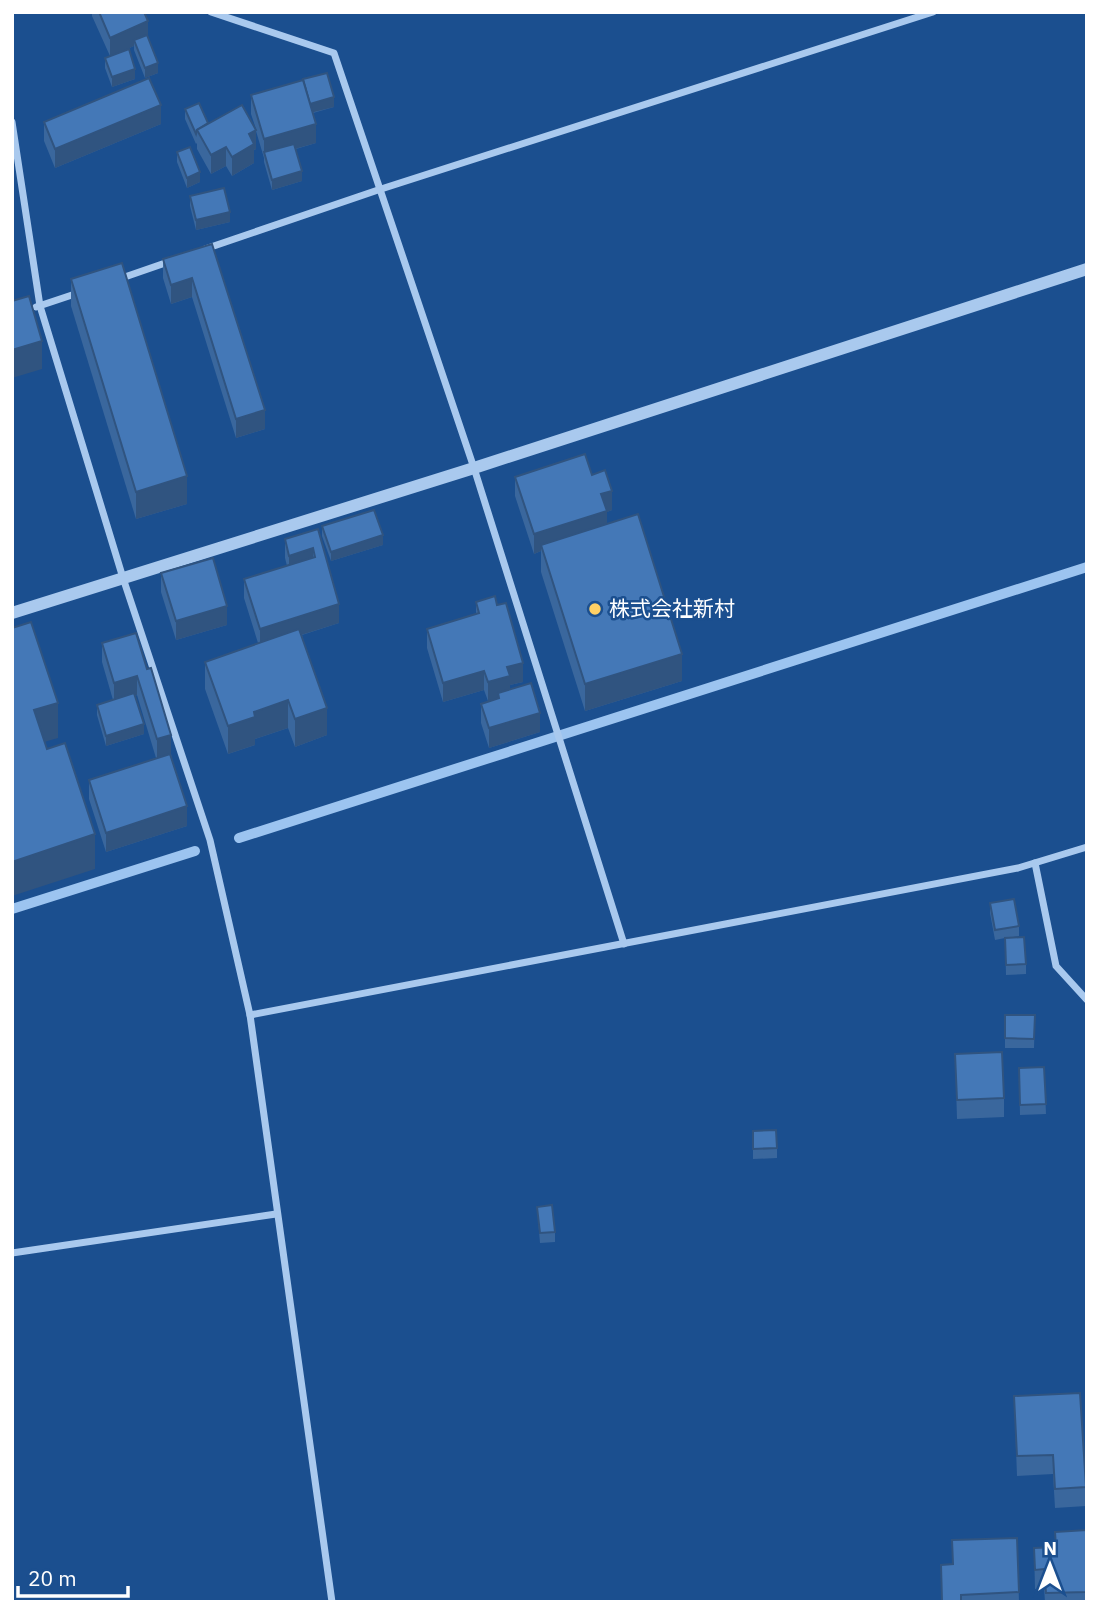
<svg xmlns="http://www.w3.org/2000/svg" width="1099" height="1614" font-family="'IBM Plex Sans','Noto Sans JP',sans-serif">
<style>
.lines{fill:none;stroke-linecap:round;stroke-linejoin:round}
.stream{stroke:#9cc4f0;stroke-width:10}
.minor{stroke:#a9c9ee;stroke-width:7}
.tertiary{stroke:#a9c9ee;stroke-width:12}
.wall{fill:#3a679d}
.shaded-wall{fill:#305480}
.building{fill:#4478b7;stroke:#305480;stroke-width:2}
.poi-dot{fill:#ffd166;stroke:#1b4f8f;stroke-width:2.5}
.labels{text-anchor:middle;stroke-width:5;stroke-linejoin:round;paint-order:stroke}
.poi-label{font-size:21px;fill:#fff;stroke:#1b4f8f;text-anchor:start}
</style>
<rect width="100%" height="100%" fill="#1b4f8f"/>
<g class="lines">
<!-- stream -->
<g class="stream">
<polyline points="239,838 1087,567"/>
<polyline points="12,909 195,851"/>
</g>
<!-- minor -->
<g class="minor">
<polyline points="211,12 334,53 474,468 624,944"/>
<polyline points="12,122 40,306 123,578 210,840 250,1015 332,1602"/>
<polyline points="205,249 378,190 933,12"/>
<polyline points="119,279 171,261"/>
<polyline points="36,307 78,293"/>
<polyline points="1035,863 1056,966 1087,1000"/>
<polyline points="250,1015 1018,868 1087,847"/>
<polyline points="12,1253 276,1214"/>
</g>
<!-- tertiary -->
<polyline class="tertiary" points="12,613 474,468 1087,269"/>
</g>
<!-- wall -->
<g class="wall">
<polygon points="92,12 144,12 148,38 158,73 145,78 134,50 134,46 118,53 135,79 112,87 105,68 105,58 110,56 92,16"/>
<polygon points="251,95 334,107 313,113 316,143 296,149 302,181 272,190 264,162 264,158 256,131 256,149 254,150 254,163 232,176 226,166 211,174 197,149 197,143 196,144 185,119 185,109 208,123 256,129 251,114"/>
<polygon points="44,122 161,124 55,168 44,141"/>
<polygon points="177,152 200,182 187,188 177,162"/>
<polygon points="190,196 230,222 196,230 190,206"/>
<polygon points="212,244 265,429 236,438 192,297 171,304 163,278 163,259"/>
<polygon points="71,279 187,504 136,519 71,306"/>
<polygon points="592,475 612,510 607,512 607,524 682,681 585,711 541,572 541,551 534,554 515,496 515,477"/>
<polygon points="322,526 383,545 331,561 322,536"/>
<polygon points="318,529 339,623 302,635 327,735 295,747 288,728 255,739 255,745 228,754 205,689 205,662 258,643 244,598 244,579 287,566 285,558 285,539"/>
<polygon points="161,573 227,625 176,640 161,592"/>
<polygon points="476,602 523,682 510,685 510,690 540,732 489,748 481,723 481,704 488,701 484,690 443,702 427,648 427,629 476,615"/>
<polygon points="136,633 171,754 187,826 106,852 89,799 89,780 156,758 137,695 135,696 144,734 106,746 97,715 97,705 113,700 102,662 102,643"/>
<polygon points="990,903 1019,926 1019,936 1006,938 1026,964 1026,974 1006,975 1005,938 995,940 990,913"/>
<polygon points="1005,1015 1035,1015 1034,1048 1005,1048"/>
<polygon points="955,1054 1004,1098 1004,1117 957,1119"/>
<polygon points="1044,1067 1046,1114 1020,1115 1019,1068"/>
<polygon points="753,1131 777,1148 777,1158 753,1159"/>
<polygon points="537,1207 555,1232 555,1242 540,1243"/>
<polygon points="1014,1396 1086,1487 1086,1506 1055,1508 1053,1474 1017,1476"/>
<polygon points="1087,1530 1087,1602 1045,1602 1044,1588 1035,1589 1034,1548 1055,1547 1055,1532"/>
<polygon points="1017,1538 1019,1602 942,1602 941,1565 952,1564 952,1540"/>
</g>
<!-- shaded-wall -->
<g class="shaded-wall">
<polygon points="148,21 148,40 134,40 134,46 110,57 110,38"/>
<polygon points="158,63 158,73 145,78 145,68"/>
<polygon points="135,69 135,79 112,87 112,77"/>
<polygon points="334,97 334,107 310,113 310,104"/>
<polygon points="161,105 161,124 55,168 55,149"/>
<polygon points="316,124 316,143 266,157 264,152 264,158 264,139"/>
<polygon points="256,130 256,149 254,150 254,163 232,176 232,157 249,134"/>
<polygon points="226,147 226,166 211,174 211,155"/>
<polygon points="302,171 302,181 272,190 272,180"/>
<polygon points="200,172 200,182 187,188 187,178"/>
<polygon points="230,212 230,222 196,230 196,220"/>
<polygon points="192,278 192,297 171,304 171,285"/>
<polygon points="42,341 42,369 12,378 12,350"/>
<polygon points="265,410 265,429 236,438 236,419"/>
<polygon points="187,476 187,504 136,519 136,492"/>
<polygon points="612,491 612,510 607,512 607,530 541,545 541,551 534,554 534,534 601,494"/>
<polygon points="383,535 383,545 331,561 331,552"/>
<polygon points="313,548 313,567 289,575 289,556"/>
<polygon points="339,604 339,623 260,648 260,629"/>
<polygon points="227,606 227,625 176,640 176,621"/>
<polygon points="682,654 682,681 585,711 585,684"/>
<polygon points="523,663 523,682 510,685 510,695 498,693 498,699 488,701 488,682 507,667"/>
<polygon points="484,671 484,690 443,702 443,683"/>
<polygon points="137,676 137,695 114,702 114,683"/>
<polygon points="288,700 288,728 255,739 255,745 228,754 228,726 254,712"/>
<polygon points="58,703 58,738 34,745 34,710"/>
<polygon points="327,708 327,735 295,747 295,719"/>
<polygon points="540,713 540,732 489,748 489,728"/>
<polygon points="144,724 144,734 106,746 106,736"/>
<polygon points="171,735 171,754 157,759 157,739"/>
<polygon points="187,806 187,826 106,852 106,833"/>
<polygon points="95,834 95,869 12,896 12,862"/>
</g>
<!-- building -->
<g class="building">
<polygon points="99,12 144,12 148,21 110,38"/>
<polygon points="147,35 158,63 145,68 134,40"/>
<polygon points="129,49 135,69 112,77 105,58"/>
<polygon points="327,73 334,97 310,104 303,79"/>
<polygon points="149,78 161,105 55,149 44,122"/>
<polygon points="303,80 316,124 264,139 251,95"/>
<polygon points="199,103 208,123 197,130 196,134 185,109"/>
<polygon points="242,105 256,130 249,134 254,144 232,157 226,147 211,155 197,130"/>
<polygon points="294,144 302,171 272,180 264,152"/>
<polygon points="190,147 200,172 187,178 177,152"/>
<polygon points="224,188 230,212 196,220 190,196"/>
<polygon points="212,244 265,410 236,419 192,278 171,285 163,259"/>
<polygon points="122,263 187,476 136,492 71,279"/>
<polygon points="29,296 42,341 12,350 12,301"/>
<polygon points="585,454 592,475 605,470 612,491 601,494 607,511 534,534 515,477"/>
<polygon points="374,510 383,535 331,552 322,526"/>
<polygon points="638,514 682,654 585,684 541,545"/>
<polygon points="318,529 339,604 260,629 244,579 315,557 313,548 289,556 285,539"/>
<polygon points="213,558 227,606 176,621 161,573"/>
<polygon points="495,596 497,605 506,603 523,663 507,667 510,676 488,682 484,671 443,683 427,629 479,613 476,602"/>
<polygon points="31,622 58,703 34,710 47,749 65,743 95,834 12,862 12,628"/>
<polygon points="299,629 327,708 295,719 288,700 254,712 255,717 228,726 205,662"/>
<polygon points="136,633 147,669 151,668 171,735 157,739 137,676 114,683 102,643"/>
<polygon points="531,683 540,713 489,728 481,704 499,698 498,693"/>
<polygon points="134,693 144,724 106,736 97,705"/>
<polygon points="170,754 187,806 106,833 89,780"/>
<polygon points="1014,899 1019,926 995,930 990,903"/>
<polygon points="1024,937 1026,964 1006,965 1005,938"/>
<polygon points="1005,1015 1035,1015 1034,1039 1005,1038"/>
<polygon points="1002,1052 1004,1098 957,1100 955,1054"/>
<polygon points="1044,1067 1046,1104 1020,1105 1019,1068"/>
<polygon points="776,1130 777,1148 753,1149 753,1131"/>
<polygon points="552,1205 555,1232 540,1233 537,1207"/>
<polygon points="1080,1393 1086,1487 1055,1489 1053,1455 1017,1456 1014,1396"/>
<polygon points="1087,1530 1087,1592 1046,1593 1044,1569 1035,1570 1034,1548 1056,1547 1055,1532"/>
<polygon points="1017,1538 1019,1592 961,1595 961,1602 942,1602 941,1565 953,1564 952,1540"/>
</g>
<!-- markers -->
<circle class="poi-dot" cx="595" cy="609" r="7"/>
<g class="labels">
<!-- poi labels -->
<g class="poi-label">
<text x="609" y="616">株式会社新村</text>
</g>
</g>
<!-- border -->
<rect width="1099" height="1614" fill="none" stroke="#ffffff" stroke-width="28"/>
<!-- north arrow -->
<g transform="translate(1050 1565)" stroke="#1b4f8f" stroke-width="5" paint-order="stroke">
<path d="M0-5L12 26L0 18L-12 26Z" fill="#ffffff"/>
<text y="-10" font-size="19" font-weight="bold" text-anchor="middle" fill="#ffffff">N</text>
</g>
<!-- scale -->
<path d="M18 1586v10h110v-10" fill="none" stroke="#ffffff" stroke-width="3.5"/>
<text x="28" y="1586" font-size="21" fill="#ffffff" stroke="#1b4f8f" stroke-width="5" paint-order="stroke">20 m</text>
</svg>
